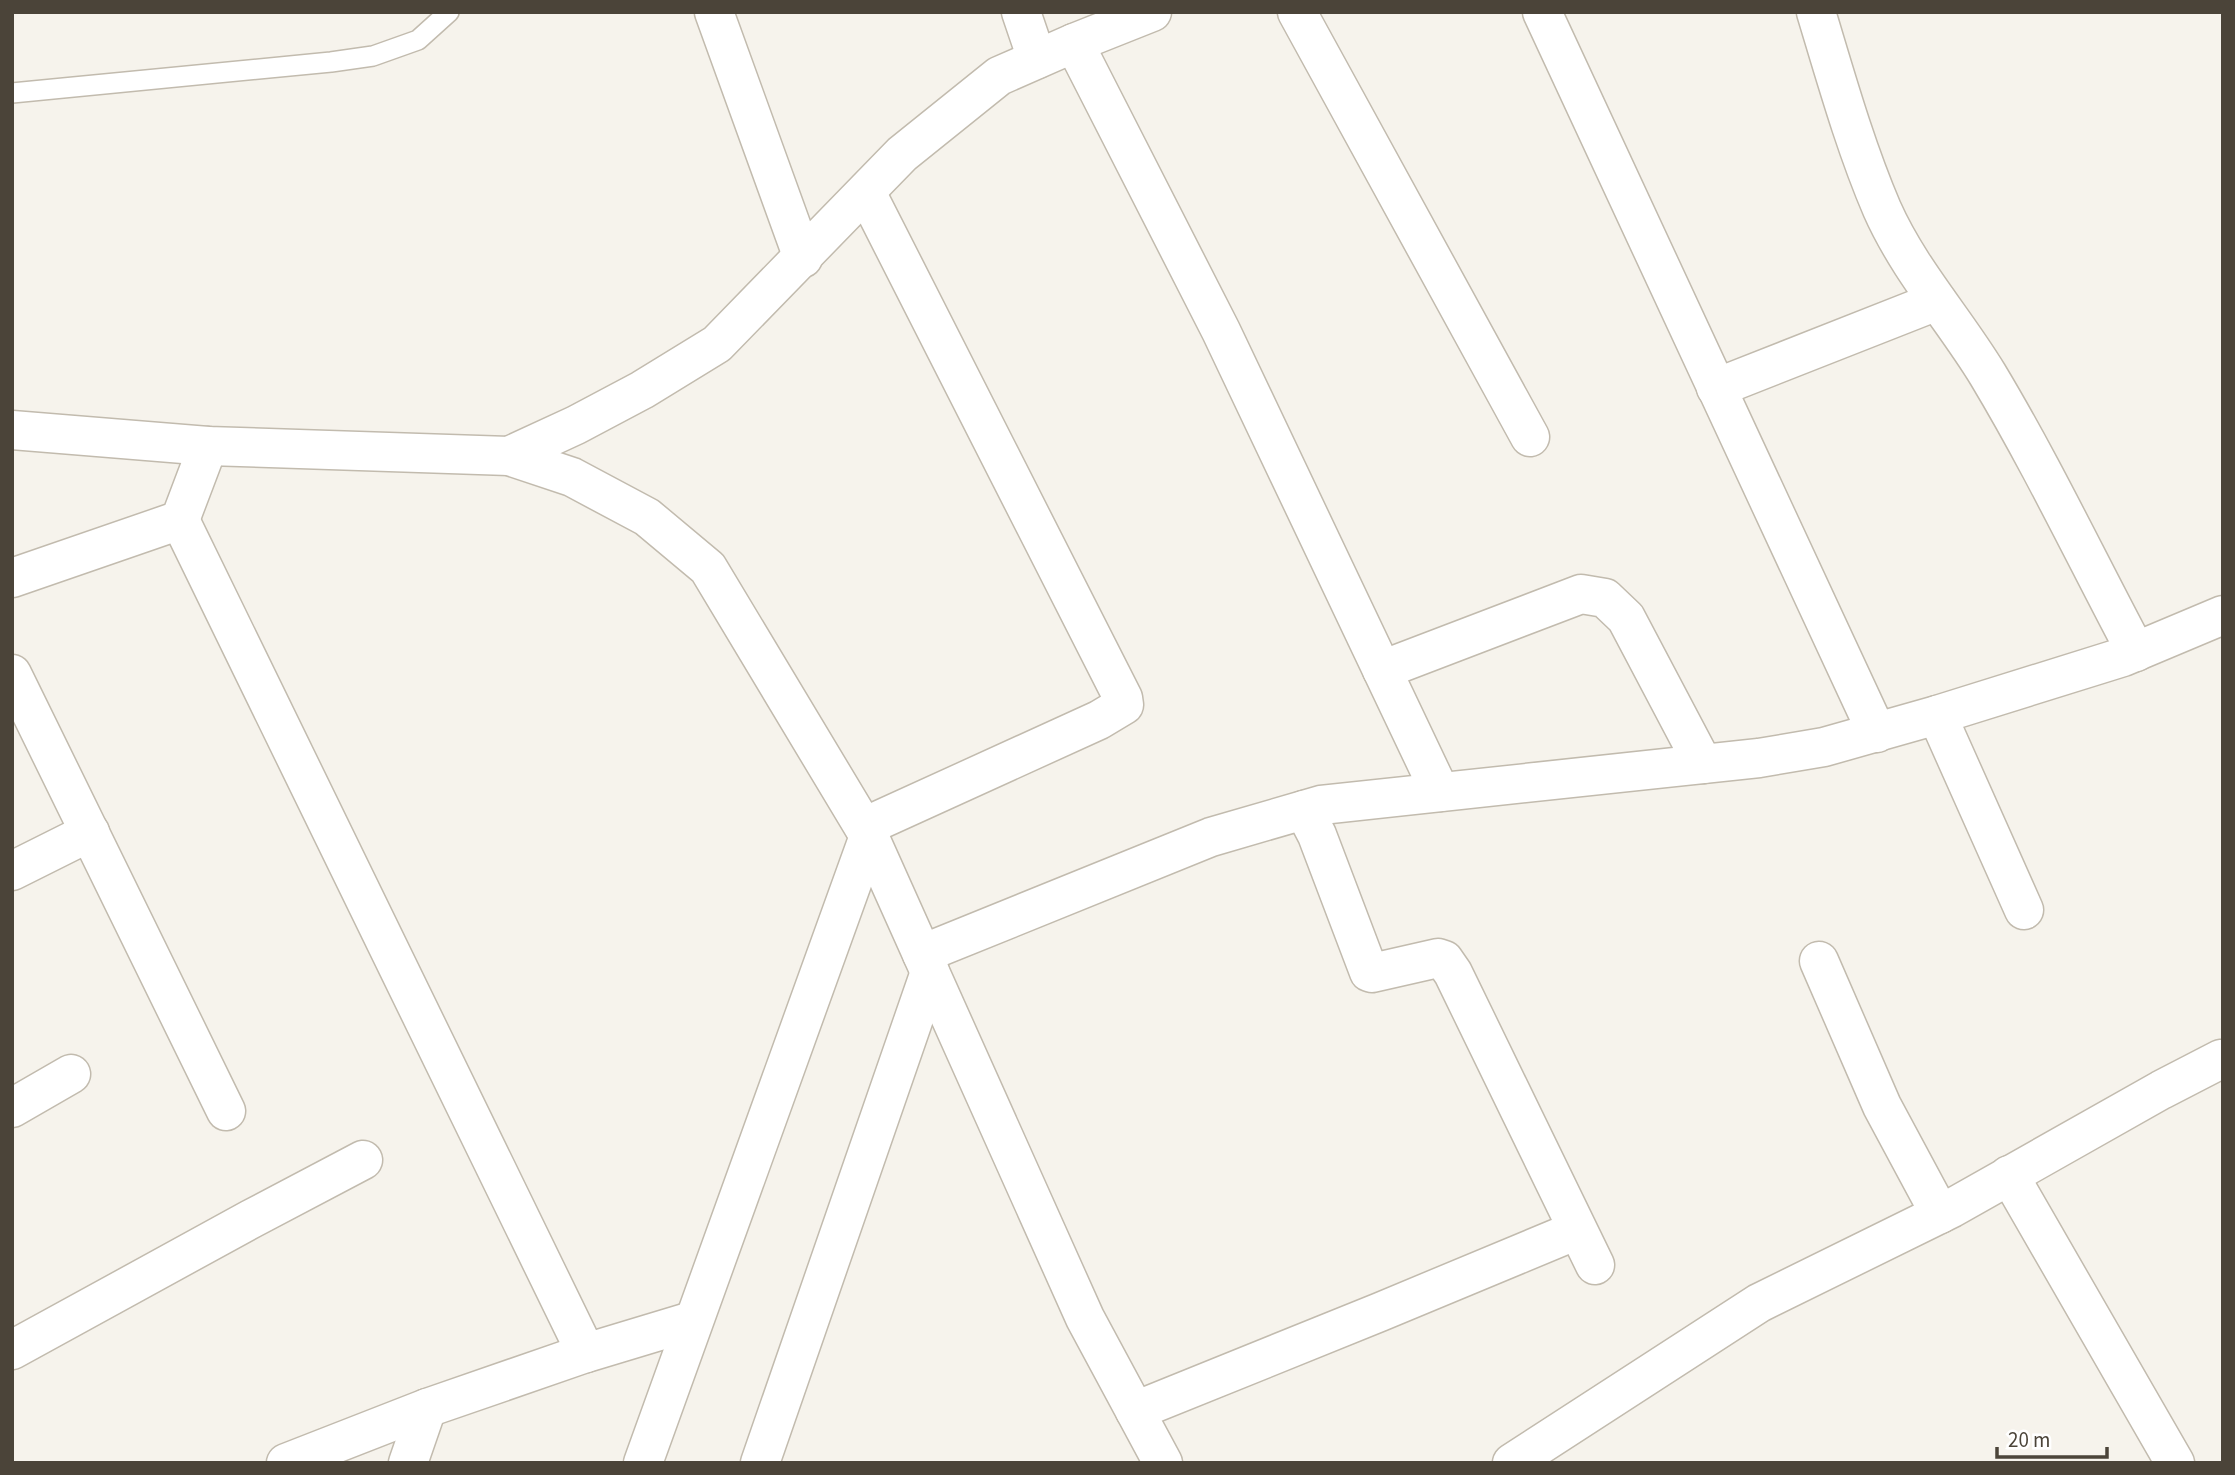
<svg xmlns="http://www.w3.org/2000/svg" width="2235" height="1475" font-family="'Source Sans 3',sans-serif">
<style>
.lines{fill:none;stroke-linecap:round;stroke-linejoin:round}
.service-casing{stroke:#c2bbae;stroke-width:22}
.minor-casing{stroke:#c2bbae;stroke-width:41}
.service{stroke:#fff;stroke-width:19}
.minor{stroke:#fff;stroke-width:38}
</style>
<rect width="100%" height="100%" fill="#f6f3ec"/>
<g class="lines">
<!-- service casing -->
<g class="service-casing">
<polyline id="service" points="12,93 331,62 373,56 418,40 449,12"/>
</g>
<!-- minor casing -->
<g class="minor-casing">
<g id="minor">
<polyline points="714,12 803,258"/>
<polyline points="1021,12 1037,59"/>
<polyline points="1297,12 1530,437"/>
<polyline points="1542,12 1877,733"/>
<path d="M1816,12c20,66 39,134 66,197 27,61 72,110 106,166 54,90 99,185 148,277"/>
<polyline points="1074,43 1221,331 1440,792"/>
<polyline points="1716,388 1937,301"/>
<polyline points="12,430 208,446 509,456 572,477 647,517 708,568 869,836 643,1463"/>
<polyline points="509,456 576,425 642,390 717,344 902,154 999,76 1074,43 1152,12"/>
<polyline points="180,520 586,1353 692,1321"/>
<polyline points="12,578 180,520 208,446"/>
<polyline points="1382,670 1581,594 1605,598 1626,618 1703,764"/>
<polyline points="12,674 226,1111"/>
<polyline points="1937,715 2024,910"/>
<polyline points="1304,810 1317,835 1369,972 1372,973 1438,958 1444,960 1453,973 1595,1265"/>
<polyline points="864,827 1099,720 1124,705 1123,698 866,192"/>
<polyline points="869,836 1085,1318 1163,1463"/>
<polyline points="12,871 90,832"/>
<polyline points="922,954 1211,837 1321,805 1759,758 1824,747 1937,715 2123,657 2223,615"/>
<polyline points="1819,961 1882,1106 1940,1214"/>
<polyline points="12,1108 71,1074"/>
<polyline points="2009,1175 2175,1463"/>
<polyline points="12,1350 251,1219 363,1160"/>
<polyline points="1135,1411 1380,1312 1577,1230"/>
<polyline points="286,1463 427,1408 586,1353"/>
<polyline points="408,1463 427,1408"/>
<polyline points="760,1463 930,972"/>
<polyline points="1512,1463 1759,1303 1952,1208 2161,1090 2221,1059"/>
</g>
</g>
<!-- service -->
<use href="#service" class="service"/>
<!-- minor -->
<use href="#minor" class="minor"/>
</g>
<!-- border -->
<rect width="2235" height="1475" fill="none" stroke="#4b4439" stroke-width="28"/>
<!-- scale -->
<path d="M1997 1447v10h110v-10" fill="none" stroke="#4b4439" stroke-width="3.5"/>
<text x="2008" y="1447" font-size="21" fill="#4b4439" stroke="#ffffff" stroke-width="5" paint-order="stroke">20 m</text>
</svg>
